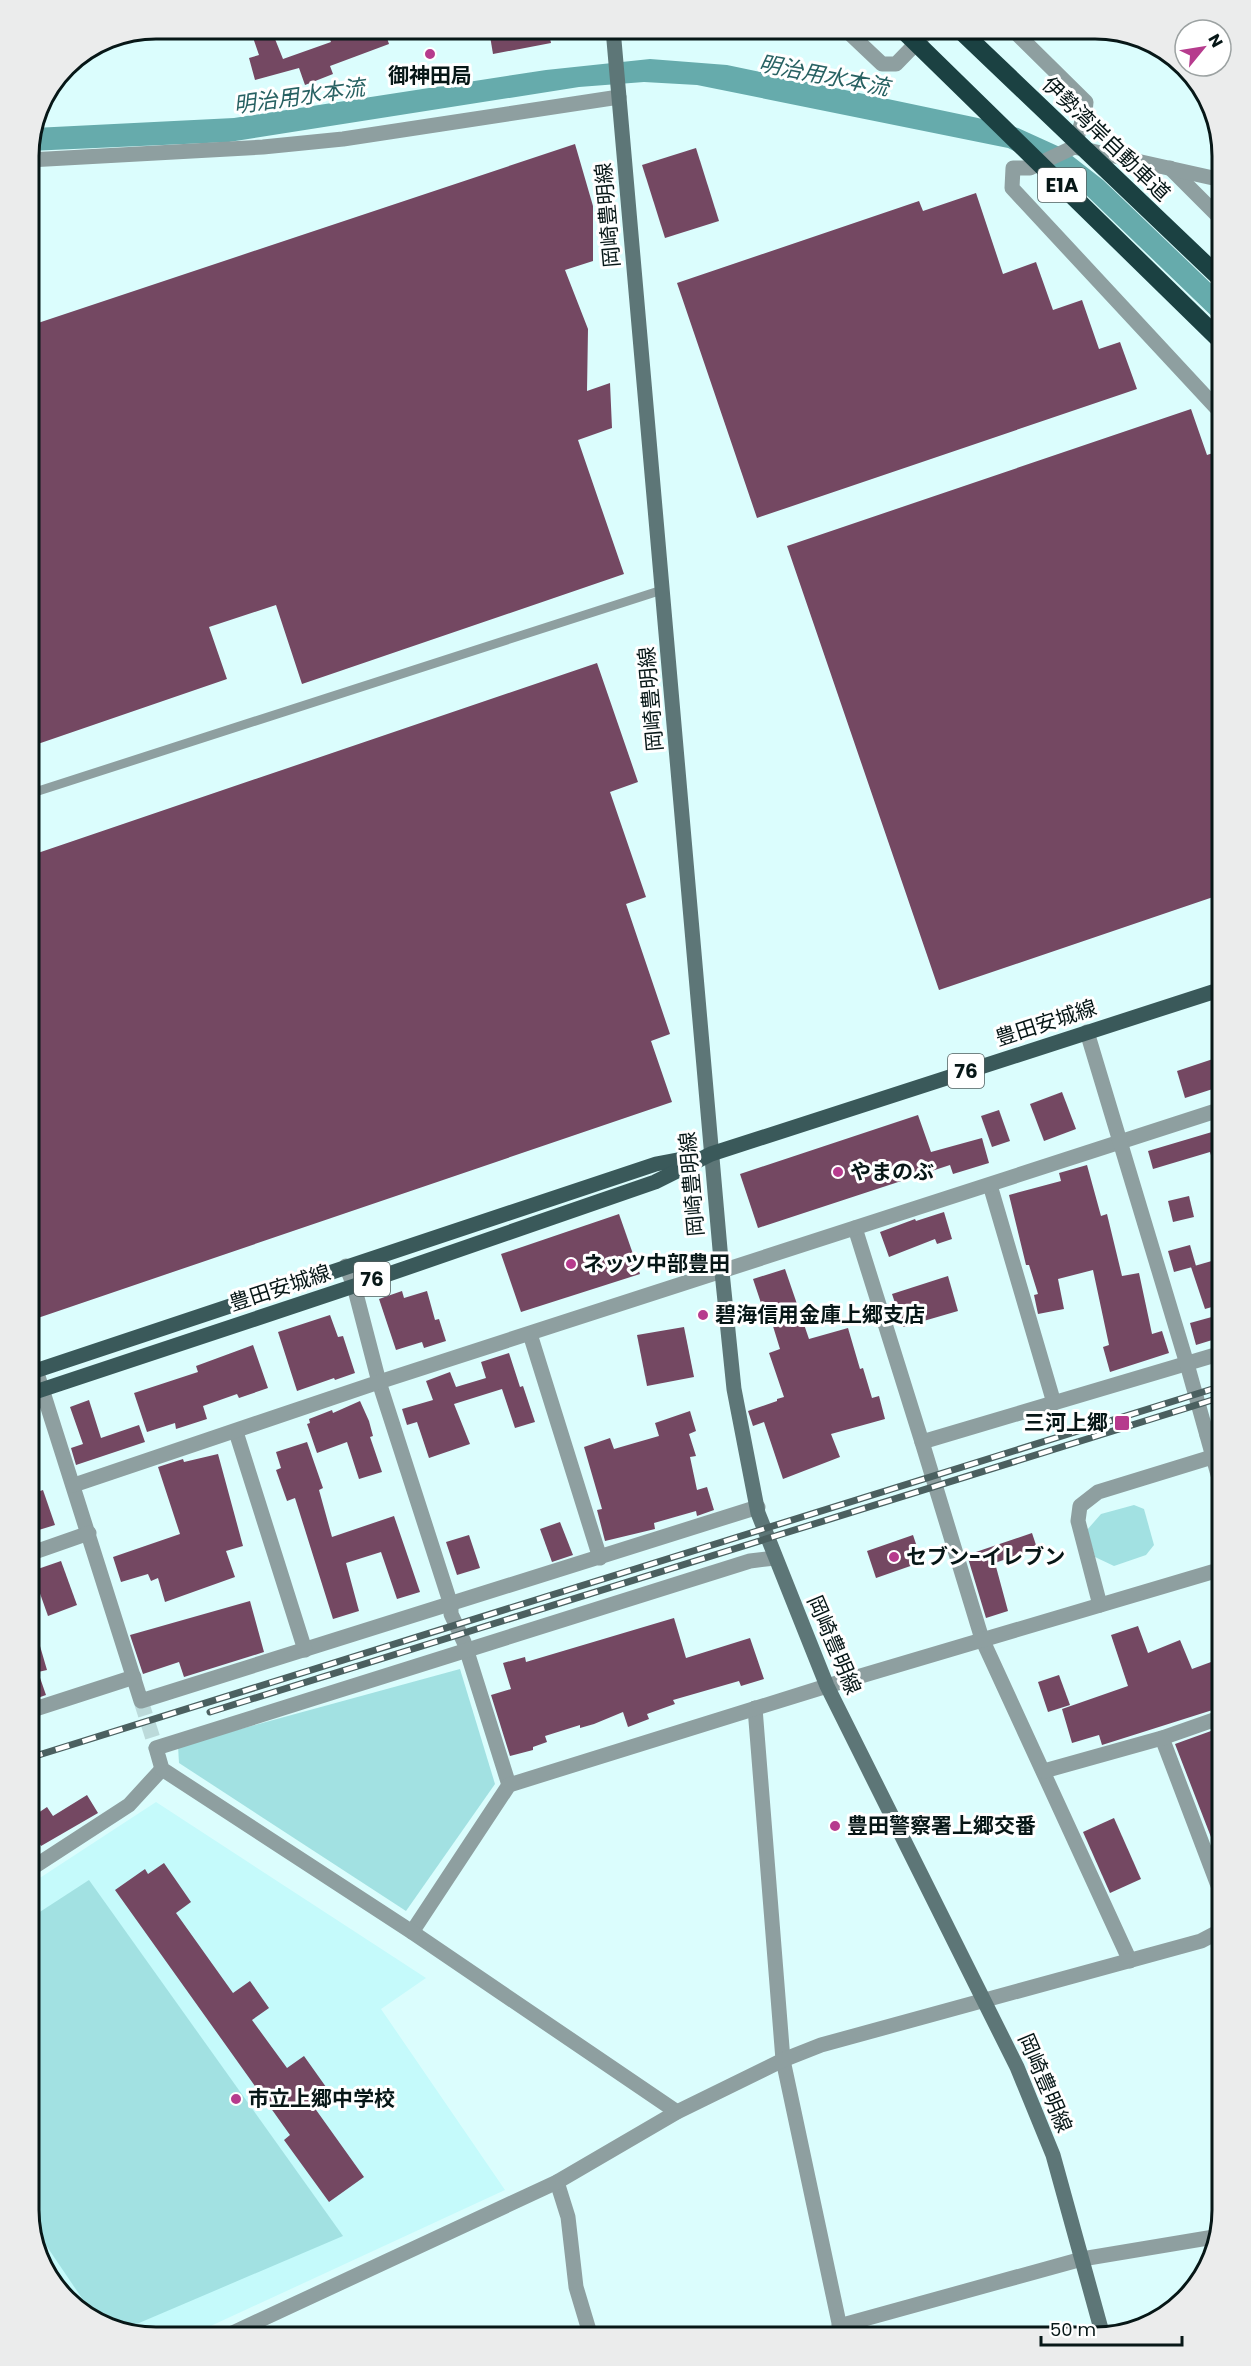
<svg xmlns="http://www.w3.org/2000/svg" width="1251" height="2366" font-family="Poppins,'Noto Sans JP',sans-serif">
<style>
.built{fill:#c5fafb}
.green{fill:#a2e1e2}
.water{fill:#66abac}
.building{fill:#744862}
.lines{fill:none;stroke-linecap:round;stroke-linejoin:round}
.minor-tunnel{stroke:#bbdada;stroke-width:15;stroke-dasharray:15 8;stroke-linecap:butt}
.service{stroke:#8e9fa0;stroke-width:9}
.minor{stroke:#8e9fa0;stroke-width:15}
.tertiary{stroke:#8e9fa0;stroke-width:15}
.secondary{stroke:#5d7677;stroke-width:15}
.primary{stroke:#3a595a;stroke-width:15}
.rail-casing{stroke:#4b6060;stroke-width:7}
.rail{stroke:#fff;stroke-width:4.5;stroke-dasharray:14;stroke-linecap:butt}
.motorway-bridge{stroke:#1b4142;stroke-width:18}
.poi-dot{fill:#b63b8d;stroke:#fff;stroke-width:2}
.labels{text-anchor:middle;stroke-width:6;stroke-linejoin:round;paint-order:stroke}
.shield{fill:#fff;stroke:#515d5d;stroke-width:1.5}
.shield-label{font-size:20px;font-weight:bold;fill:#071717}
.poi-label{font-size:21px;font-weight:bold;fill:#071717;stroke:#fff;text-anchor:start}
.street-label{font-size:21px;fill:#071717;stroke:#fff}
.water-label{font-size:22px;font-style:italic;fill:#276162;stroke:#fff}
.rim{fill:none;stroke:#071717;stroke-width:3}
</style>
<rect width="100%" height="100%" fill="#dbfdfd"/>
<!-- built -->
<polygon class="built" points="156,1802 426,1978 381,2009 505,2190 187,2337 148,2337 85,2316 38,2259 29,2210 29,1885"/>
<!-- green -->
<g class="green">
<polygon points="1134,1505 1144,1509 1154,1545 1146,1555 1114,1566 1095,1557 1087,1530 1101,1514"/>
<polygon points="460,1669 495,1784 406,1911 179,1763 178,1746"/>
<polygon points="89,1880 343,2236 125,2329 96,2319 31,2223 29,2210 29,1919"/>
</g>
<!-- water -->
<polygon class="water" points="650,59 727,65 978,118 1018,128 1062,148 1103,180 1222,294 1222,326 1083,192 1053,170 1008,148 697,85 644,82 579,87 229,142 29,151 34,128 234,118 546,70"/>
<!-- building -->
<g class="building">
<polygon points="250,29 271,29 283,59 331,42 326,29 354,29 356,34 369,29 384,29 389,44 330,66 333,74 305,85 299,68 255,80 249,58 259,55"/>
<polygon points="525,29 548,29 551,43 493,54 490,36"/>
<polygon points="575,144 593,206 593,261 565,270 588,329 587,391 610,383 612,428 578,440 624,574 302,684 276,605 209,627 227,679 29,747 29,326"/>
<polygon points="696,148 719,221 665,238 642,165"/>
<polygon points="976,193 1003,274 1036,262 1053,310 1082,300 1099,349 1120,342 1137,389 757,518 677,283 919,201 923,211"/>
<polygon points="1191,409 1207,455 1222,450 1222,894 939,990 787,546"/>
<polygon points="597,663 638,782 610,792 646,897 626,904 670,1034 651,1041 672,1102 29,1321 29,856"/>
<polygon points="1222,1056 1222,1086 1185,1098 1177,1071"/>
<polygon points="1062,1092 1076,1129 1044,1141 1030,1104"/>
<polygon points="999,1110 1010,1141 992,1147 981,1116"/>
<polygon points="918,1115 931,1152 982,1138 989,1163 953,1174 950,1165 758,1228 740,1174"/>
<polygon points="1222,1129 1222,1180 1219,1181 1210,1152 1153,1169 1148,1151"/>
<polygon points="1087,1165 1101,1216 1107,1214 1122,1276 1139,1273 1152,1334 1162,1331 1169,1353 1110,1372 1103,1347 1109,1345 1093,1270 1058,1279 1064,1309 1038,1314 1034,1295 1038,1294 1029,1265 1026,1265 1009,1195 1061,1181 1059,1173"/>
<polygon points="1189,1196 1194,1217 1173,1222 1168,1201"/>
<polygon points="944,1212 952,1239 937,1244 935,1239 889,1257 880,1232 915,1219 916,1221"/>
<polygon points="619,1214 640,1274 521,1312 501,1254"/>
<polygon points="1190,1245 1196,1266 1174,1272 1168,1251"/>
<polygon points="1222,1258 1222,1304 1205,1309 1191,1267"/>
<polygon points="785,1269 809,1339 848,1328 860,1369 863,1368 872,1398 879,1396 885,1419 831,1434 840,1457 783,1479 764,1422 753,1426 748,1411 777,1401 777,1399 784,1397 769,1353 780,1349 768,1310 764,1312 753,1279"/>
<polygon points="948,1276 958,1311 903,1327 892,1294"/>
<polygon points="402,1291 404,1298 427,1291 435,1320 439,1319 446,1341 424,1348 422,1342 396,1350 379,1299"/>
<polygon points="330,1315 338,1337 343,1336 355,1373 335,1380 334,1378 297,1391 278,1332"/>
<polygon points="1219,1315 1222,1337 1196,1345 1190,1323"/>
<polygon points="684,1327 694,1377 647,1386 637,1335"/>
<polygon points="253,1345 268,1388 239,1398 237,1394 203,1406 207,1419 176,1429 175,1423 147,1432 134,1393 198,1372 196,1366"/>
<polygon points="509,1353 520,1387 523,1386 535,1422 515,1428 502,1389 454,1404 470,1444 429,1458 417,1422 407,1425 402,1409 433,1400 426,1381 450,1372 456,1387 486,1378 481,1362"/>
<polygon points="89,1400 101,1438 139,1425 145,1442 76,1465 71,1448 83,1444 70,1407"/>
<polygon points="360,1401 369,1421 373,1436 370,1437 382,1472 359,1479 347,1442 317,1453 307,1424 310,1423 309,1419 332,1410 333,1413"/>
<polygon points="690,1411 696,1431 689,1434 696,1456 690,1457 697,1490 707,1487 714,1510 697,1516 696,1511 654,1523 655,1529 605,1541 597,1510 602,1509 584,1447 610,1438 614,1449 659,1436 655,1423"/>
<polygon points="307,1442 323,1488 319,1490 332,1537 394,1516 420,1592 397,1599 381,1552 346,1563 359,1611 333,1619 295,1498 287,1501 276,1470 281,1468 276,1452"/>
<polygon points="218,1454 243,1546 226,1551 235,1577 165,1602 158,1578 151,1581 148,1574 121,1582 113,1557 180,1534 158,1467 183,1459 184,1462"/>
<polygon points="43,1490 55,1525 29,1533 29,1495"/>
<polygon points="560,1522 573,1555 552,1562 540,1529"/>
<polygon points="1032,1533 1037,1548 995,1563 1008,1611 986,1618 967,1555"/>
<polygon points="469,1535 480,1568 457,1575 446,1542"/>
<polygon points="913,1535 922,1562 876,1578 867,1551"/>
<polygon points="61,1561 77,1605 48,1616 32,1571"/>
<polygon points="250,1601 264,1652 184,1677 179,1662 143,1674 130,1635"/>
<polygon points="674,1618 686,1658 750,1638 764,1679 741,1686 739,1681 673,1700 675,1704 647,1714 649,1719 628,1727 623,1712 594,1724 580,1728 580,1725 545,1736 547,1742 533,1747 533,1750 510,1756 491,1695 511,1689 503,1663 525,1657 526,1662"/>
<polygon points="29,1622 33,1622 47,1670 38,1672 46,1695 29,1701"/>
<polygon points="1138,1626 1148,1653 1180,1640 1192,1669 1222,1658 1222,1707 1102,1745 1099,1735 1072,1743 1062,1709 1128,1686 1111,1635"/>
<polygon points="1059,1675 1070,1705 1048,1712 1038,1682"/>
<polygon points="1211,1731 1219,1753 1212,1755 1222,1782 1222,1863 1221,1863 1175,1744"/>
<polygon points="87,1795 98,1813 41,1846 29,1826 29,1819 47,1807 53,1816"/>
<polygon points="1114,1818 1141,1879 1110,1893 1083,1832"/>
<polygon points="164,1863 191,1902 176,1913 233,1993 250,1981 269,2008 252,2020 287,2068 304,2056 331,2094 314,2107 364,2177 329,2202 284,2140 290,2135 115,1890 145,1869 148,1874"/>
</g>
<g class="lines">
<!-- minor-tunnel -->
<polyline class="minor-tunnel" points="141,1701 156,1748"/>
<!-- service -->
<polyline class="service" points="29,794 662,590"/>
<!-- minor -->
<g class="minor">
<polyline points="845,29 882,64 896,64 930,29"/>
<polyline points="1012,29 1086,102 1085,112 1074,147"/>
<polyline points="29,160 263,147 343,139 619,97"/>
<polyline points="1170,168 1222,220"/>
<polyline points="1222,414 1012,188 1013,168 1030,168 1074,147 1222,180"/>
<polyline points="990,1185 1054,1403"/>
<polyline points="855,1228 922,1442 1222,1353"/>
<polyline points="346,1266 354,1286 379,1382 451,1605 451,1614 464,1642 509,1785"/>
<polyline points="530,1334 600,1558"/>
<polyline points="36,1370 141,1701 758,1507"/>
<polyline points="236,1432 305,1650"/>
<polyline points="1207,1435 1222,1430"/>
<polyline points="922,1442 982,1639 1130,1961"/>
<polyline points="74,1485 379,1382 1222,1109"/>
<polyline points="29,1554 89,1533"/>
<polyline points="1100,1605 1078,1521 1080,1506 1098,1492 1212,1457"/>
<polyline points="755,1708 783,2060 842,2337"/>
<polyline points="29,1711 134,1677"/>
<polyline points="1162,1738 1222,1896"/>
<polyline points="1044,1771 1162,1738 1222,1717"/>
<polyline points="29,1870 129,1805 162,1769"/>
<polyline points="412,1932 509,1785 827,1686 1222,1569"/>
<polyline points="677,2112 412,1932 162,1769 156,1748 750,1561 775,1558"/>
<polyline points="557,2182 568,2217 576,2287 591,2337"/>
<polyline points="839,2326 1082,2259 1214,2237"/>
<polyline points="224,2337 557,2182 677,2112 783,2060 821,2045 1201,1941 1222,1930"/>
</g>
<!-- tertiary -->
<polyline class="tertiary" points="1087,1032 1187,1364 1222,1489"/>
<!-- secondary -->
<polyline class="secondary" points="613,29 722,1272 734,1389 758,1513 827,1686 1017,2067 1053,2155 1103,2336"/>
<!-- primary -->
<g class="primary">
<polyline points="29,1373 656,1164 693,1157"/>
<polyline points="29,1394 354,1286 655,1182 711,1154 1222,989"/>
</g>
<!-- rail casing -->
<g class="rail-casing">
<g id="rail">
<polyline points="210,1712 1222,1397"/>
<polyline points="29,1758 1222,1386"/>
</g>
</g>
<!-- rail -->
<use href="#rail" class="rail"/>
<!-- motorway-bridge -->
<g class="motorway-bridge">
<polyline points="902,29 1222,342"/>
<polyline points="959,29 1222,280"/>
</g>
</g>
<!-- markers -->
<g class="poi-dot">
<circle cx="430" cy="54" r="6"/>
<circle cx="838" cy="1172" r="6"/>
<circle cx="571" cy="1264" r="6"/>
<circle cx="703" cy="1315" r="6"/>
<rect x="1114" y="1415" width="16" height="16" rx="3"/>
<circle cx="894" cy="1557" r="6"/>
<circle cx="835" cy="1826" r="6"/>
<circle cx="236" cy="2099" r="6"/>
</g>
<g class="labels">
<!-- shield labels -->
<g class="shield">
<rect x="1038" y="168" width="48" height="34" rx="4.5"/>
<rect x="948" y="1054" width="36" height="34" rx="4.5"/>
<rect x="354" y="1262" width="36" height="34" rx="4.5"/>
</g>
<g class="shield-label">
<text x="1062" y="192">E1A</text>
<text x="966" y="1078">76</text>
<text x="372" y="1286">76</text>
</g>
<!-- poi labels -->
<g class="poi-label">
<text x="430" y="83" text-anchor="middle">御神田局</text>
<text x="850" y="1179">やまのぶ</text>
<text x="583" y="1271">ネッツ中部豊田</text>
<text x="715" y="1322">碧海信用金庫上郷支店</text>
<text x="1108" y="1430" text-anchor="end">三河上郷</text>
<text x="906" y="1564">セブン-イレブン</text>
<text x="847" y="1833">豊田警察署上郷交番</text>
<text x="248" y="2106">市立上郷中学校</text>
</g>
<!-- street labels -->
<g class="street-label">
<text transform="translate(1106 139) rotate(44)" y="7">伊勢湾岸自動車道</text>
<text transform="translate(608 215) rotate(-95)" y="7">岡崎豊明線</text>
<text transform="translate(651 699) rotate(-95)" y="7">岡崎豊明線</text>
<text transform="translate(1046 1023) rotate(-18)" y="7">豊田安城線</text>
<text transform="translate(692 1184) rotate(-95)" y="7">岡崎豊明線</text>
<text transform="translate(280 1288) rotate(-18)" y="7">豊田安城線</text>
<text transform="translate(834 1645) rotate(67)" y="7">岡崎豊明線</text>
<text transform="translate(1045 2083) rotate(67)" y="7">岡崎豊明線</text>
</g>
<!-- water labels -->
<g class="water-label">
<text transform="translate(824 75) rotate(11)" y="8">明治用水本流</text>
<text transform="translate(299 96) rotate(-8)" y="8">明治用水本流</text>
</g>
</g>
<!-- crop -->
<path d="M0 0H1251V2366H0ZM156 39H1095A117 117 0 0 1 1212 156V2210A117 117 0 0 1 1095 2327H156A117 117 0 0 1 39 2210V156A117 117 0 0 1 156 39Z" fill="#ebecec" fill-rule="evenodd"/>
<path class="rim" d="M156 39H1095A117 117 0 0 1 1212 156V2210A117 117 0 0 1 1095 2327H156A117 117 0 0 1 39 2210V156A117 117 0 0 1 156 39Z"/>
<!-- north arrow -->
<g transform="translate(1203 48) rotate(60)"><circle r="28" fill="#ffffff" stroke="#9ca2a2" stroke-width="1.5"/>
<path d="M0-4.5L10 22L0 15L-10 22Z" fill="#b63b8d"/>
<text y="-9" font-size="16" font-weight="bold" text-anchor="middle" fill="#071717">N</text>
</g>
<!-- scale -->
<path d="M1041 2336v9h141v-9" fill="none" stroke="#071717" stroke-width="3"/>
<text x="1050" y="2336" font-size="18" fill="#071717" stroke="#ffffff" stroke-width="4.5" paint-order="stroke">50 m</text>
</svg>
